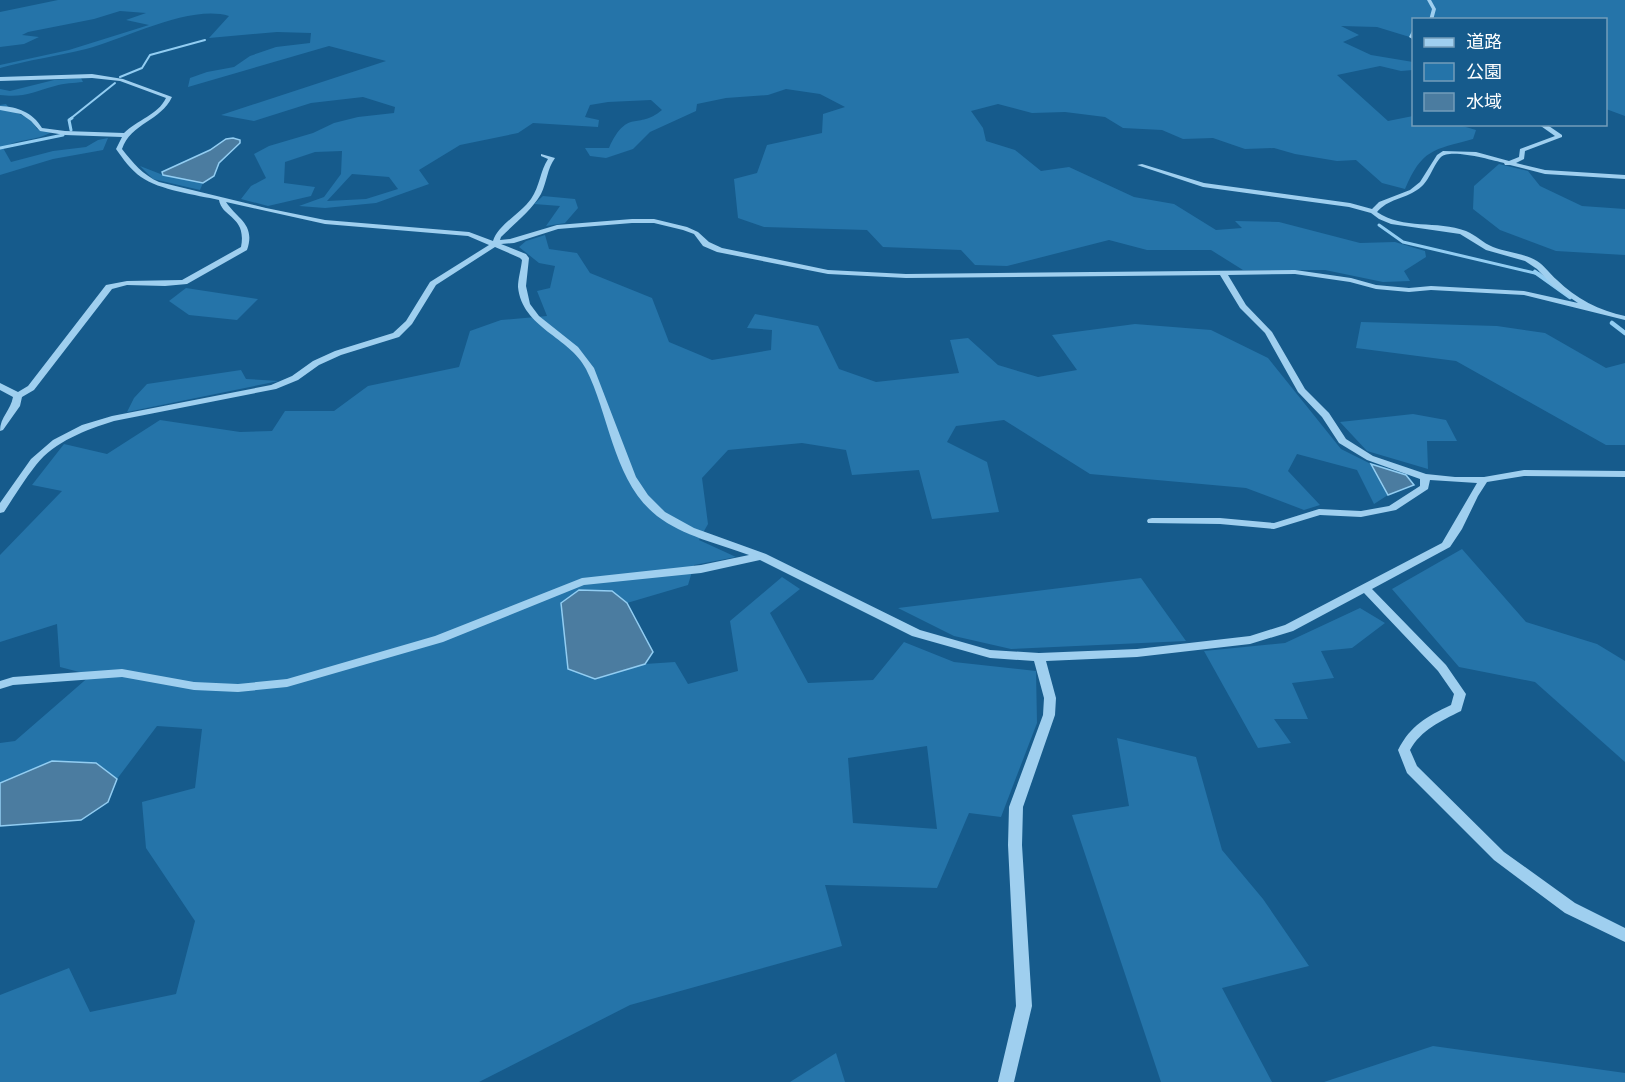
<svg xmlns="http://www.w3.org/2000/svg" width="1625" height="1082" font-family="'Noto Sans','Noto Sans JP',sans-serif">
<style>
.green{fill:#2574a9;fill-rule:evenodd}
.water{fill:#4b7ca0;stroke:#92cdf2;stroke-width:1.5}
.lines{fill:none;stroke-linecap:round;stroke-linejoin:round}
.stream-far2{stroke:#92cdf2;stroke-width:2}
.stream-far1{stroke:#92cdf2;stroke-width:3}
.stream{stroke:#92cdf2;stroke-width:4.5}
.minor{fill:#9fcfef;fill-rule:evenodd}
</style>
<rect width="100%" height="100%" fill="#165b8c"/>
<!-- green -->
<g class="green">
<path d="M58,0h1567v116l-19,-7v-89h-192l-1,18 -36,-11 -36,-1 18,9 -16,7 28,13 42,7v8l-12,1 -21,-5 -43,9 51,46 25,-5 1,8 45,1 17,5 -3,9c-40,11 -51,10 -68,50l-23,-6 -26,-23 -19,1 -42,-7 -21,-6 -29,1 -32,-11 -30,1 -21,-9 -39,-2 -18,-11 -40,-5 -33,1 -34,-9 -27,7 12,17 3,13 29,9 26,21 28,-4 65,30 40,7 42,26 26,-2 -7,-7 44,1 81,21 35,-1 30,9 1,6 -22,14 6,10 -27,1 -58,-12h-82l-32,-20h-64l-38,-10 -102,26 -32,-1 -14,-15 -78,-3 -16,-17 -103,-3 -26,-9 -4,-39 23,-6 10,-28 55,-12 1,-19 22,-7 -25,-13 -34,-5 -18,6 -42,3 -29,6 -1,7 -46,21 -17,17 -27,9 -16,-2 -5,-8h24c19,-41 28,-17 53,-38l-11,-10 -43,2 -18,3 -5,12 14,3 -1,7 -65,-4 -15,10 -58,12 -41,25 10,14 -53,19 -51,5 -26,-2 25,-9 17,-23 1,-23 -27,1 -30,10 -1,21 31,4 -4,9 -43,10 -27,-7 10,-13 15,-8 -12,-24 15,-8 44,-13 21,-10 24,-6 36,-4 1,-6 -32,-10 -52,6 -57,18 -33,-6 165,-54 -57,-15 -141,41 2,-9 17,-6 27,-5 16,-11 26,-9 34,-4 1,-10 -34,-1 -68,6 20,-22c-39,-12 -104,23 -143,33 -28,7 -58,11 -86,19v-3l69,-15 80,-25 -23,-5 20,-7 -26,-2 -26,8 -66,13 -6,3 17,2 -15,7 -24,3v-35zM352,174l37,3 9,12 -32,10 -39,2z"/>
<path d="M81,78l2,4c-9,1 -19,1 -28,4 -22,6 -31,12 -55,9v-6l10,2 44,-11z"/>
<path d="M6,104c9,13 22,8 31,25l15,3c-15,9 -34,6 -49,16l8,14 42,-11 33,-4 12,-7 10,-2 -5,12 -50,9 -53,16v-70z"/>
<polygon points="1499,164 1528,171 1540,186 1582,206 1625,209 1625,255 1556,251 1500,230 1473,209 1474,186"/>
<polygon points="140,166 163,175 203,183 200,190 153,179"/>
<polygon points="543,196 575,199 578,208 565,223 546,226 560,206 534,204"/>
<path d="M545,235l4,14 28,4 13,20 62,25 17,44 43,18 59,-10 1,-20 -25,-2 8,-14 63,12 21,43 37,13 83,-9 -9,-33 18,-2 30,27 40,12 39,-7 -25,-35 83,-11 76,6 57,28 73,91 30,15 17,31 -14,9 -17,-34 -60,-16 -9,17 32,34 -16,5 -58,-22 -156,-14 -86,-54 -48,6 -9,16 40,20 12,50 -67,7 -13,-49 -67,5 -6,-25 -44,-7 -74,7 -26,28 6,46 -9,16 37,17 -42,8 -6,20 -61,18 -15,-12 -33,-1 -18,13 34,76 50,-15 30,-2 13,22 50,-13 -8,-50 52,-44 18,12 -30,24 38,70 65,-3 31,-38 50,20 82,9 1,52 -36,94 -32,-4 -32,75 -112,-3 17,61 -212,59 -151,77h-479v-87l69,-27 21,44 86,-18 19,-73 -49,-73 -4,-46 53,-14 7,-59 -45,-3 -40,53 -21,-16 -44,-2 -52,22v-40l15,-2 76,-66 -31,-8 -3,-43 -57,18v-87l62,-64 -30,-6 32,-41 43,10 53,-34 80,12 32,-1 13,-20h49l34,-25 91,-19 11,-36 31,-11 46,-4 -10,-25 13,-3 5,-22 -16,-3 -20,-16 7,-6zM927,746l10,83 -84,-6 -5,-65z"/>
<polygon points="186,288 258,299 237,320 189,315 169,301"/>
<polygon points="1361,322 1497,326 1545,333 1606,368 1625,363 1625,445 1606,445 1456,361 1356,348"/>
<polygon points="241,370 246,379 279,381 127,412 134,398 147,384"/>
<polygon points="1413,414 1446,420 1457,441 1427,441 1428,469 1367,451 1340,422"/>
<polygon points="1462,549 1526,622 1597,644 1625,661 1625,762 1535,682 1459,667 1392,589"/>
<polygon points="1141,578 1186,641 1011,649 954,636 898,608"/>
<polygon points="1360,608 1385,623 1352,648 1321,651 1334,678 1292,683 1308,719 1274,719 1291,743 1258,748 1204,651 1285,643"/>
<polygon points="1117,738 1196,757 1222,850 1263,899 1309,966 1222,988 1272,1082 1161,1082 1072,815 1129,806"/>
<polygon points="1433,1046 1625,1073 1625,1082 1324,1082"/>
<polygon points="836,1053 845,1082 790,1082"/>
</g>
<!-- water -->
<g class="water">
<polygon points="233,138 240,140 240,143 219,163 214,176 203,183 163,175 162,172 210,150 226,139"/>
<polygon points="1371,464 1406,475 1414,485 1388,495"/>
<polygon points="579,590 612,591 627,603 653,652 645,664 595,679 568,669 561,603"/>
<polygon points="52,761 96,763 117,779 108,802 81,820 0,826 0,783"/>
</g>
<g class="lines">
<!-- stream-far2 -->
<g class="stream-far2">
<polyline points="120,77 142,68 150,55 205,40"/>
<polyline points="70,119 115,83"/>
</g>
<!-- stream-far1 -->
<g class="stream-far1">
<polyline points="71,130 69,120 72,118"/>
<polyline points="0,148 63,135"/>
<polyline points="1379,225 1403,242 1539,274"/>
</g>
<!-- stream -->
<g class="stream">
<polyline points="1535,272 1570,297"/>
<polyline points="1612,323 1625,333"/>
</g>
<!-- minor -->
<g class="minor">
<polygon points="1427,0 1431,0 1436,9 1433,20 1429,20 1432,9"/>
<polygon points="1412,31 1414,31 1414,40 1409,37"/>
<path d="M92,74l31,5 49,18c-11,24 -41,26 -50,52 11,14 21,26 37,33l107,26 59,12 144,12 24,9c5,-16 28,-28 38,-42 9,-13 9,-28 17,-40l-7,-3v-2l14,4c-8,11 -8,24 -14,36 -10,17 -26,29 -40,43l-1,3 10,-1 47,-14 75,-6h22l33,8 11,5 11,10 13,6 106,22 78,4 389,-4 56,8 25,7 33,3 22,-2 93,5 54,12 -25,-17 -16,-17 -12,-8 -39,-11 -26,-16 -69,-10 -12,-5 -8,-6 -22,-6 -146,-20 -66,-22 5,-1 62,19 146,20 22,6 7,-7 31,-12 10,-8 17,-27 6,-4 33,1 33,9 10,-4 1,-8 35,-13 -17,-12h8l16,11v2l-37,14 -1,8 -8,4 29,7 80,5v4l-80,-5 -35,-9h-5l-1,-2c-12,-3 -54,-15 -63,-6 -10,11 -11,25 -24,33 -13,9 -29,9 -40,22 26,18 60,8 89,19 10,4 17,12 27,16 15,6 31,6 44,14 8,5 13,13 20,19 18,18 43,31 68,36v4l-101,-25 -93,-5 -22,2 -33,-3 -26,-7 -55,-8 -67,1 18,30 26,27 33,57 24,24 17,26 27,17 53,18 29,3h29l40,-7 101,1v6l-101,-1 -37,6 -9,14 -16,33 -12,18 -78,42 74,76 20,29 -5,17c-20,10 -40,19 -51,39l7,16 87,86 71,51 50,25v14l-60,-29 -71,-53 -87,-87 -9,-23c13,-25 28,-33 53,-45l3,-11 -16,-23 -74,-78 -71,38 -43,13 -113,13 -91,4 10,37 -1,17 -32,92 -1,38 10,161 -18,76h-16l18,-76 -8,-161 1,-38 34,-92 1,-17 -10,-37 -44,-3 -78,-22 -152,-76 -59,13 -117,12 -141,57 -156,45 -49,5 -44,-2 -72,-13 -109,8 -13,4v-8l13,-4 109,-8 72,13 44,2 49,-5 148,-43 147,-58 119,-13 48,-10c-30,-11 -66,-19 -92,-39 -44,-35 -47,-100 -71,-147 -16,-32 -64,-41 -68,-82 0,-8 3,-18 4,-27l-2,-2 -25,-11 -59,38 -24,39 -13,13 -58,18 -22,10 -21,15 -22,9 -162,32c-28,9 -59,20 -78,44 -12,15 -22,32 -32,47l-4,1v-10l31,-44 22,-19 29,-15 30,-9 159,-31 21,-9 21,-15 22,-10 58,-18 13,-12 24,-39 59,-37 -21,-9 -143,-12 -99,-22c11,17 30,22 21,48l-60,34 -22,2 -38,-1 -15,4 -78,101 -12,7 -2,9 -17,24 -3,1c0,-14 11,-21 13,-34l-13,-7v-7l18,9 10,-6 78,-101 21,-4 55,-1 59,-33c6,-31 -19,-29 -22,-47 -22,-5 -60,-10 -78,-23 -10,-7 -18,-18 -25,-28l6,-12 -57,-2 -25,-4 -9,-10 -10,-7 -21,-4v-4c18,1 32,6 42,22l23,3 59,2c13,-13 34,-18 42,-35l-46,-17 -28,-3 -92,3v-4zM632,223h22l29,7 11,4 9,12 14,6 111,22 78,4 314,-3 20,33 25,25 33,59 24,25 17,26 28,17 53,19v7l-31,20 -28,5 -42,-2 -45,14 -54,-5h-68l-4,1 -1,2 1,2 72,1 54,5 46,-14 41,2 35,-7 32,-21 2,-9 47,3 -35,60 -157,82 -35,11 -113,13 -98,4 -49,-3 -70,-20 -154,-76 -72,-26 -29,-16 -17,-17 -12,-18 -42,-109 -16,-21 -39,-31 -9,-12 -4,-18 3,-28 -3,-4 -25,-10 13,-1 44,-14z"/>
</g>
</g>
<!-- legend -->
<rect x="1412" y="18" width="195" height="108" fill="#165b8c" stroke="#739dba" stroke-width="1.5"/>
<rect x="1424" y="38" width="30" height="9" fill="#9fcfef" stroke="#739dba" stroke-width="1.5"/>
<text x="1466" y="48" font-size="18" fill="#ffffff">道路</text>
<rect x="1424" y="63" width="30" height="18" fill="#2574a9" stroke="#739dba" stroke-width="1.5"/>
<text x="1466" y="78" font-size="18" fill="#ffffff">公園</text>
<rect x="1424" y="93" width="30" height="18" fill="#4b7ca0" stroke="#739dba" stroke-width="1.5"/>
<text x="1466" y="108" font-size="18" fill="#ffffff">水域</text>
</svg>
